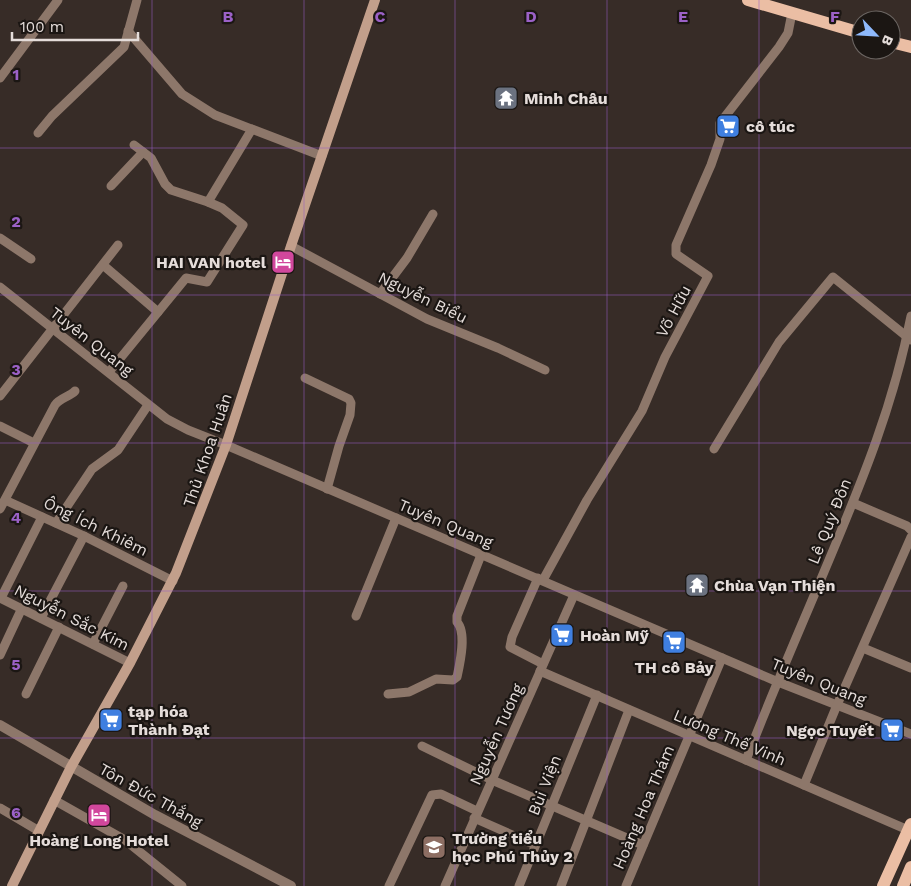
<svg xmlns="http://www.w3.org/2000/svg" width="911" height="886" font-family="'Work Sans',sans-serif">
<style>
.lines{fill:none;stroke-linecap:round;stroke-linejoin:round}
.minor{stroke:#8d776a;stroke-width:9}
.tertiary{stroke:#8d776a;stroke-width:10}
.secondary{stroke:#c29f8b;stroke-width:10}
.primary{stroke:#ebbea4;stroke-width:12}
.grid{fill:none;stroke:#9b61c7;stroke-width:1;stroke-opacity:0.55}
.labels{text-anchor:middle;stroke-width:4.5;stroke-linejoin:round;paint-order:stroke}
.poi-label{font-size:16px;font-weight:bold;fill:#e5ddda;stroke:#1b1613;text-anchor:start}
.street-label{font-size:16px;fill:#e5ddda;stroke:#1b1613}
.grid-label{font-size:16px;text-anchor:middle;font-weight:bold;fill:#9b61c7;stroke:#1b1613;stroke-width:4.5;stroke-linejoin:round;paint-order:stroke}
</style>
<rect width="100%" height="100%" fill="#372c27"/>
<g class="lines">
<!-- minor -->
<g class="minor">
<polyline points="128,31 182,94 215,115 322,156"/>
<polyline points="0,78 58,0"/>
<polyline points="38,133 52,116 124,47 137,0"/>
<polyline points="111,186 143,152"/>
<polyline points="208,202 252,129"/>
<polyline points="0,238 31,259"/>
<polyline points="291,246 427,319 498,348 545,370"/>
<polyline points="103,265 158,312"/>
<polyline points="0,287 167,419 188,430 226,445 778,682 911,734"/>
<polyline points="380,294 407,258 433,214"/>
<polyline points="109,372 186,278 207,282 243,225 222,208 208,202 171,190 165,184 151,158 134,145"/>
<polyline points="305,378 349,399 351,403 350,415 339,446 327,489"/>
<polyline points="0,396 118,245"/>
<polyline points="0,426 34,443"/>
<polyline points="714,449 779,342 833,277 911,340"/>
<polyline points="5,500 84,536 173,581"/>
<polyline points="853,503 907,526 911,530"/>
<path d="M0,509l55,-104c5,-7 14,-8 20,-14"/>
<polyline points="56,523 92,469 118,450 148,405"/>
<polyline points="538,578 512,637 510,647 543,664"/>
<polyline points="543,580 587,500 642,411 665,357 708,276 676,254 676,245 711,165 720,139 720,123 779,47 788,33 792,13"/>
<polyline points="0,598 130,663"/>
<polyline points="1,598 42,517"/>
<polyline points="356,616 396,518"/>
<polyline points="41,618 84,536"/>
<polyline points="93,644 123,586"/>
<polyline points="863,648 911,668"/>
<polyline points="0,655 22,608"/>
<polyline points="540,671 908,830"/>
<polyline points="26,694 59,627"/>
<path d="M388,694l21,-2 27,-13 17,1 4,-3c3,-14 10,-44 0,-55v-6l24,-61"/>
<polyline points="422,746 492,780 643,845"/>
<path d="M746,760c26,-67 55,-133 83,-200 34,-81 65,-157 82,-244"/>
<polyline points="804,785 837,705 911,537"/>
<polyline points="54,800 125,840 182,886"/>
<polyline points="0,808 39,831"/>
<polyline points="474,818 535,845"/>
<polyline points="389,886 432,795 441,794 477,811"/>
<polyline points="445,886 574,595"/>
<polyline points="519,886 597,695"/>
<polyline points="561,886 629,710"/>
<polyline points="626,886 722,658"/>
</g>
<!-- tertiary -->
<polyline class="tertiary" points="0,725 155,815 291,886"/>
<!-- secondary -->
<polyline class="secondary" points="12,886 71,767 130,663 176,573 226,445 291,246 375,0"/>
<!-- primary -->
<g class="primary">
<polyline points="748,0 861,33"/>
<polyline points="891,42 911,47"/>
<polyline points="883,886 911,824"/>
<polyline points="903,886 911,867"/>
</g>
</g>
<!-- grid -->
<path class="grid" d="M152,0v886M304,0v886M455,0v886M607,0v886M759,0v886M0,148h911M0,295h911M0,443h911M0,591h911M0,738h911"/>
<!-- icons -->
<defs>
<g id="temple-square" transform="scale(1.25)"><rect x="-9" y="-9" width="18" height="18" rx="4" fill="#6b7280" stroke="#1b1613"/><path d="M0-6L5-2H3V0L6.5 2.5H4V6H1.5V3h-3V6H-4V2.5H-6.5L-3 0V-2H-5Z" fill="#fff"/></g>
<g id="supermarket-square" transform="scale(1.25)"><rect x="-9" y="-9" width="18" height="18" rx="4" fill="#3f7fe0" stroke="#1b1613"/><path d="M-6-5.5h2.5l.6 2H6L4.5 2H-2.5L-4.4-4H-6ZM-1.5 3.2a1.3 1.3 0 1 0 .1 0ZM3 3.2a1.3 1.3 0 1 0 .1 0Z" fill="#fff"/></g>
<g id="hotel-square" transform="scale(1.25)"><rect x="-9" y="-9" width="18" height="18" rx="4" fill="#d1479c" stroke="#1b1613"/><path d="M-6-4.5h1.5V1H6V5H4.5V3h-9V5H-6ZM-4 0a1.8 1.8 0 1 1 3.6 0ZM.5 0V-2.5h3Q6-2.5 6 0Z" fill="#fff"/></g>
<g id="school-square" transform="scale(1.25)"><rect x="-9" y="-9" width="18" height="18" rx="4" fill="#8d6e63" stroke="#1b1613"/><path d="M0-5L7-2L0 1L-7-2ZM-4 1L0 2.5L4 1V4Q0 6-4 4Z" fill="#fff"/></g>
</defs>
<g fill-rule="evenodd">
<use href="#temple-square" x="506" y="98"/>
<use href="#supermarket-square" x="728" y="126"/>
<use href="#hotel-square" x="283" y="262"/>
<use href="#temple-square" x="697" y="585"/>
<use href="#supermarket-square" x="562" y="635"/>
<use href="#supermarket-square" x="674" y="642"/>
<use href="#supermarket-square" x="111" y="720"/>
<use href="#supermarket-square" x="892" y="730"/>
<use href="#hotel-square" x="99" y="815"/>
<use href="#school-square" x="434" y="847"/>
</g>
<g class="labels">
<!-- poi labels -->
<g class="poi-label">
<text x="524" y="104">Minh Châu</text>
<text x="746" y="132">cô túc</text>
<text x="266" y="268" text-anchor="end">HAI VAN hotel</text>
<text x="714" y="591">Chùa Vạn Thiện</text>
<text x="580" y="641">Hoàn Mỹ</text>
<text x="674" y="673" text-anchor="middle">TH cô Bảy</text>
<text x="128" y="717">tạp hóa<tspan x="128" dy="18">Thành Đạt</tspan></text>
<text x="874" y="736" text-anchor="end">Ngọc Tuyết</text>
<text x="452" y="844">Trường tiểu<tspan x="452" dy="18">học Phú Thủy 2</tspan></text>
<text x="99" y="846" text-anchor="middle">Hoàng Long Hotel</text>
</g>
<!-- street labels -->
<g class="street-label">
<text transform="translate(423 297) rotate(26)" y="6">Nguyễn Biểu</text>
<text transform="translate(673 311) rotate(-62)" y="6">Võ Hữu</text>
<text transform="translate(92 341) rotate(38)" y="6">Tuyên Quang</text>
<text transform="translate(207 450) rotate(-71)" y="6">Thủ Khoa Huân</text>
<text transform="translate(829 521) rotate(-68)" y="6">Lê Quý Đôn</text>
<text transform="translate(446 523) rotate(23)" y="6">Tuyên Quang</text>
<text transform="translate(96 526) rotate(26)" y="6">Ông Ích Khiêm</text>
<text transform="translate(72 617) rotate(27)" y="6">Nguyễn Sắc Kim</text>
<text transform="translate(819 681) rotate(22)" y="6">Tuyên Quang</text>
<text transform="translate(496 734) rotate(-66)" y="6">Nguyễn Tương</text>
<text transform="translate(730 737) rotate(23)" y="6">Lương Thế Vinh</text>
<text transform="translate(544 785) rotate(-68)" y="6">Bùi Viện</text>
<text transform="translate(151 795) rotate(29)" y="6">Tôn Đức Thắng</text>
<text transform="translate(643 807) rotate(-67)" y="6">Hoàng Hoa Thám</text>
</g>
</g>
<g class="grid-label">
<text x="228" y="22">B</text>
<text x="380" y="22">C</text>
<text x="531" y="22">D</text>
<text x="683" y="22">E</text>
<text x="835" y="22">F</text>
<text x="16" y="80">1</text>
<text x="16" y="227">2</text>
<text x="16" y="375">3</text>
<text x="16" y="523">4</text>
<text x="16" y="670">5</text>
<text x="16" y="818">6</text>
</g>
<!-- north arrow -->
<g transform="translate(876 35) rotate(115)"><circle r="24" fill="#1b1613" stroke="#6c6663"/>
<path d="M0-4L9 19L0 12L-9 19Z" fill="#8eb9fc"/>
<text y="-8" font-size="14" font-weight="bold" text-anchor="middle" fill="#e5ddda">B</text>
</g>
<!-- scale -->
<path d="M12 32v8h126v-8" fill="none" stroke="#e5ddda" stroke-width="2.5"/>
<text x="20" y="32" font-size="15" fill="#e5ddda" stroke="#1b1613" stroke-width="4" paint-order="stroke">100 m</text>
</svg>
